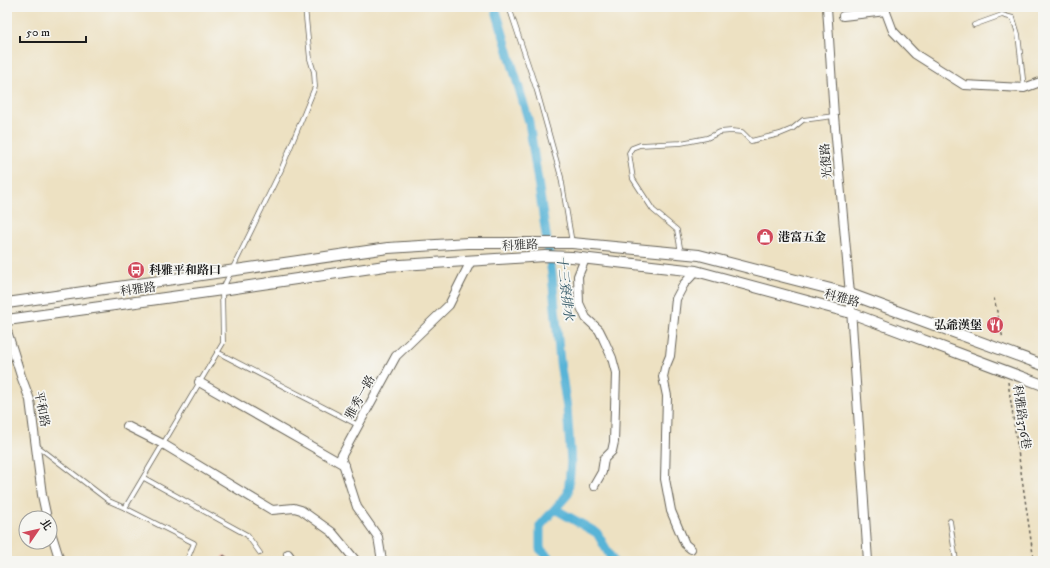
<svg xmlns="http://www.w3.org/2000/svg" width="1050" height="568" font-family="'IM FELL DW Pica','Noto Serif TC',serif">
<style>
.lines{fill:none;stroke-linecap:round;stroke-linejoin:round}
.canal{stroke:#59b4d7;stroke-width:9}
.building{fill:#ea968c}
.service-casing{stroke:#656156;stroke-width:5.5}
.minor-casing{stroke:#656156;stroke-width:10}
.tertiary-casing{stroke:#656156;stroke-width:12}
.path{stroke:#656156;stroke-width:1.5;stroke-dasharray:3 3;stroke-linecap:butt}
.service{stroke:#fff;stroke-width:4}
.minor{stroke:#fff;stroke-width:8}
.tertiary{stroke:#fff;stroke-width:10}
.labels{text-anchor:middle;stroke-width:3.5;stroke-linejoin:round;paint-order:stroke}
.street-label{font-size:12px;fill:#1c1c1c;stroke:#f6f6f2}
.poi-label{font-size:12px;font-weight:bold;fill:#1c1c1c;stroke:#f6f6f2;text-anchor:start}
.water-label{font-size:13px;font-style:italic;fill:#345967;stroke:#f6f6f2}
</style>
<rect width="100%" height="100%" fill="#f6f6f2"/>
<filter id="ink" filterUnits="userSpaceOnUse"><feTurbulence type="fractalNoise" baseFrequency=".025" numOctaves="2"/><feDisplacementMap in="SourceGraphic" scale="8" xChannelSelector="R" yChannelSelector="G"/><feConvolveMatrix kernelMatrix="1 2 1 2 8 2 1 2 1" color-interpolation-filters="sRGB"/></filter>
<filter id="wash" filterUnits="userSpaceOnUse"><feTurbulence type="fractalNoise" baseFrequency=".012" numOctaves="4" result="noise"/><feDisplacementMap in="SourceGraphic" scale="16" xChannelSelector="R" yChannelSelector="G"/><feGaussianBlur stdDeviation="0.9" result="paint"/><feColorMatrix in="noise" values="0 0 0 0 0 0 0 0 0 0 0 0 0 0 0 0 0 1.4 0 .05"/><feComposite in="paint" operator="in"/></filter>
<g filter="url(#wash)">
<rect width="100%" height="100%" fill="#ede1c2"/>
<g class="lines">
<!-- canal -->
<g class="canal">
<polyline points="495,7 529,122 552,274 560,362 567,408 571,462 568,494 540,526 540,549 553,561"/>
<polyline points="555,509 597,533 613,561"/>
</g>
</g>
<g id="blocks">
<!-- building -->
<polygon class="building" points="224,555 231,560 230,561 219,561"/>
</g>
</g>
<g filter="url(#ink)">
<use href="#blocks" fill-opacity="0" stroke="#656156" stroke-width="1"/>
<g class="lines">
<!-- service casing -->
<g class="service-casing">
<g id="service">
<polyline points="509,7 537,91 561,177 572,243"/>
<polyline points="974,25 1002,15 1013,18 1018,34 1024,88"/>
<polyline points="681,253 677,230 653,210 633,179 629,153 632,148 640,145 681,143 707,138 720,132 731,131 742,132 751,141 780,134 792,129 803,120 834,116"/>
<polyline points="217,352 358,425"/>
<polyline points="36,445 109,501 125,508 194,543 187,560 188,561"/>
<polyline points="144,478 247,535 260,553"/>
<polyline points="125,508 223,343 222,290 281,170 315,87 314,72 310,59 305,7"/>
<polyline points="950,521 956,561"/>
</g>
</g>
<!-- minor casing -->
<g class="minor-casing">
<g id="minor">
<polyline points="827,7 834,116 850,294 868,561"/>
<polyline points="884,7 893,31 915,54 964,85 1024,88 1043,81"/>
<polyline points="843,16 886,11"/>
<polyline points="585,259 578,276 579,303 586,318 599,330 603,338 612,358 616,373 614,442 612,451 604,459 602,472 594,486"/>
<polyline points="7,331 21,376 30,400 42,495 47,518"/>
<polyline points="199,382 344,465"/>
<polyline points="127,426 163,444 272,510 294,508 301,510 332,532 356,561"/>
<polyline points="50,529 60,561"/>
<polyline points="691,549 685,544 671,511 665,479 667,396 663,377 665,368 670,356 676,299 684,284 696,271"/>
<polyline points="288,554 293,561"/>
<polyline points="382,561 378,537 357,507 341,457 396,356 449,305 471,261"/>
</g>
</g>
<!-- tertiary casing -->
<g class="tertiary-casing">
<g id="tertiary">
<polyline points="7,303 388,248 468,243 572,243 699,255 850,294 1043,365"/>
<polyline points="7,320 222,290 385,266 545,256 572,257 696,271 851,313 1043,385"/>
</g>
</g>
<!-- path -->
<g class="path">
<polyline points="994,298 1003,339"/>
<polyline points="1008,382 1034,561"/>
</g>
<!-- service -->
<use href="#service" class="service"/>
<!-- minor -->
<use href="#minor" class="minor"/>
<!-- tertiary -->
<use href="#tertiary" class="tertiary"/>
</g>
</g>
<!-- icons -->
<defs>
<g id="shop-disc" transform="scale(0.9)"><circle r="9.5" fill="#d1495b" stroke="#f6f6f2"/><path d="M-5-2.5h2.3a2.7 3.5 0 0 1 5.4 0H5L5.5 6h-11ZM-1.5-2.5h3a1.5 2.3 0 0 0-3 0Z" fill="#fff"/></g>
<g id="bus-disc" transform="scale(0.9)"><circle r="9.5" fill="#d1495b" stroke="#f6f6f2"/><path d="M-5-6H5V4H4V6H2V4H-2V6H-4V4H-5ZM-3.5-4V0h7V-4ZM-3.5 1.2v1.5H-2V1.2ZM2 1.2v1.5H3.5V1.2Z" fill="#fff"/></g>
<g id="restaurant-disc" transform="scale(0.9)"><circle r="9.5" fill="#d1495b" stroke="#f6f6f2"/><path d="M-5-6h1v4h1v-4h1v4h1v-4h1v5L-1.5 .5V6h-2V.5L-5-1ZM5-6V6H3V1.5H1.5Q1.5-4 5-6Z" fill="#fff"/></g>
</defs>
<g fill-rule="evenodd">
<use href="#shop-disc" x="765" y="237"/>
<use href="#bus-disc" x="136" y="270"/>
<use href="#restaurant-disc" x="995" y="325"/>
</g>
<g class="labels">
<!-- street labels -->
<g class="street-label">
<text transform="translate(826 161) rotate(-95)" y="4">光復路</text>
<text transform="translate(520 245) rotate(-3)" y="4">科雅路</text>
<text transform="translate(138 289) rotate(-8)" y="4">科雅路</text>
<text transform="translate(842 298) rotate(16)" y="4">科雅路</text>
<text transform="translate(360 397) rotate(-61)" y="4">雅秀一路</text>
<text transform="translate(42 409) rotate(79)" y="4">平和路</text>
<text transform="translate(1022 417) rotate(82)" y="4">科雅路376巷</text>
</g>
<!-- poi labels -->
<g class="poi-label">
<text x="778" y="241">港富五金</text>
<text x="149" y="274">科雅平和路口</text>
<text x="982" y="329" text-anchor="end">弘爺漢堡</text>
</g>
<!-- water labels -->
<g class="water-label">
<text transform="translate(566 288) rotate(83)" y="5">十三寮排水</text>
</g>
</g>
<!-- margin -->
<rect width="1050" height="568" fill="none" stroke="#f6f6f2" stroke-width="24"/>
<!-- north arrow -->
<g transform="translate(38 530) rotate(56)"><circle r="19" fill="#f6f6f2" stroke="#9f9f9c"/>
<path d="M0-3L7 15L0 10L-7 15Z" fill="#d1495b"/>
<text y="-6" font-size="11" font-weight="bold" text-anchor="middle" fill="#1c1c1c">北</text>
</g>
<!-- scale -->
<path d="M20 36v6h66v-6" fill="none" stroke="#1c1c1c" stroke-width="2"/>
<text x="26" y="36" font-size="12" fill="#1c1c1c" stroke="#f6f6f2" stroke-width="3" paint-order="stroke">50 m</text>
</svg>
